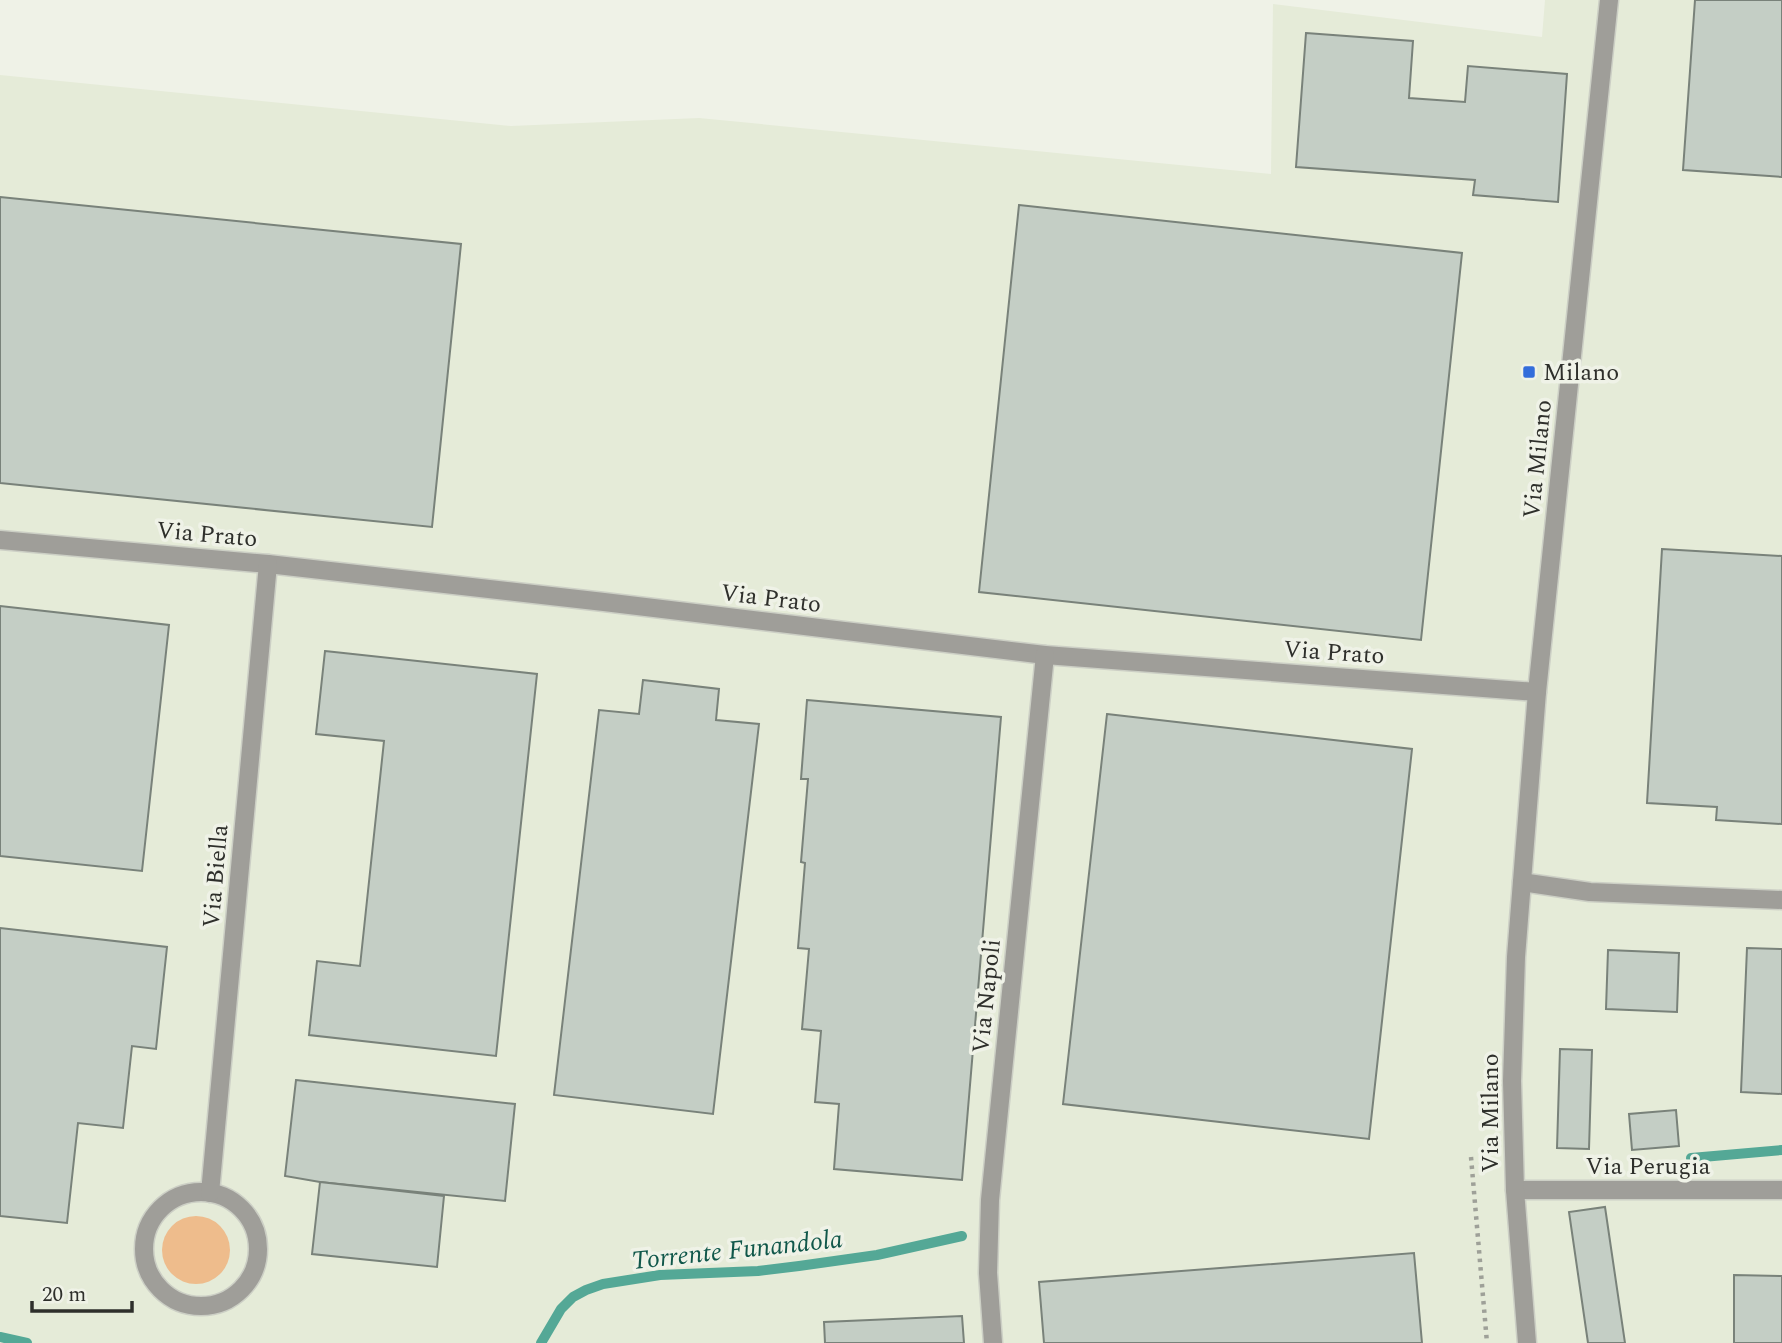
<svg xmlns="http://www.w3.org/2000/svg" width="1782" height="1343" font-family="Spectral,serif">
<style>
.built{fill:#e5ebd8}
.green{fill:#eebc8c}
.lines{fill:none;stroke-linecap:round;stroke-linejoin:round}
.stream{stroke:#54a896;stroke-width:10}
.building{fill:#c4cec5;stroke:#79827a;stroke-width:2}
.minor-casing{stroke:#cccfc5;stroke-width:21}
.tertiary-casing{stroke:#cccfc5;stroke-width:21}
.path{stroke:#9ea098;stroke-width:4.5;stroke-dasharray:3.5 5;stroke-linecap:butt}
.minor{stroke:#9f9e99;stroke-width:18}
.tertiary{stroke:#9f9e99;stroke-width:18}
.poi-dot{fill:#336ddb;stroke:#eff2e7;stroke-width:2.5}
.labels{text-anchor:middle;stroke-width:7;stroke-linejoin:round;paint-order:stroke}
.poi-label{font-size:24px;fill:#2e2f2b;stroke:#eff2e7;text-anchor:start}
.street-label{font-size:24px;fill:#2e2f2b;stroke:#eff2e7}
.water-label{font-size:26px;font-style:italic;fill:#10574a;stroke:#eff2e7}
</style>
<rect width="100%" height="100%" fill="#eff2e7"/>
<!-- built -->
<polygon class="built" points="1545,0 1782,0 1782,1343 0,1343 0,75 511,126 699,118 1271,174 1273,4 1542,37"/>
<!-- green -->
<circle class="green" cx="196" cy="1250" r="34"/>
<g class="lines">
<!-- stream -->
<g class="stream">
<polyline points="1691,1158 1782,1150"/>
<polyline points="0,1337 27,1343"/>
<polyline points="541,1343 561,1309 573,1297 586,1290 603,1284 660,1275 758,1271 799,1266 877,1255 962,1236"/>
</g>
</g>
<!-- building -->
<g class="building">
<polygon points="1695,0 1782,0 1782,177 1683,170"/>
<polygon points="1306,33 1413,41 1409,98 1465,102 1468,66 1567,74 1558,202 1473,195 1475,180 1296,167"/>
<polygon points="0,197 461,244 432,527 0,483"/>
<polygon points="1019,205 1462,253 1421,640 979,592"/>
<polygon points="1662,549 1782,556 1782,824 1716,820 1717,807 1647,803"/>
<polygon points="0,606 169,625 142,871 0,856"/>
<polygon points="325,651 537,674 496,1056 309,1035 317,961 360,966 384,741 316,734"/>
<polygon points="643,680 719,689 716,720 759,724 713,1114 554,1095 599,710 639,714"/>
<polygon points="807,700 1001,717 962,1180 834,1169 839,1104 815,1102 821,1031 802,1029 809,949 798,948 805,863 801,862 808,779 801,779"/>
<polygon points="1107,714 1412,749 1369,1139 1063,1104"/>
<polygon points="0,928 167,947 156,1049 132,1046 123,1128 78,1123 67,1223 0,1216"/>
<polygon points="1747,948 1782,949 1782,1094 1741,1092"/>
<polygon points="1608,950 1679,953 1677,1012 1606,1009"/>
<polygon points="1560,1049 1592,1050 1589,1149 1557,1148"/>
<polygon points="296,1080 515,1104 505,1201 320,1182 285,1176"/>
<polygon points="1676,1110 1679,1146 1632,1150 1629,1114"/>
<polygon points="320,1182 444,1196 437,1267 312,1254"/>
<polygon points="1605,1207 1625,1343 1588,1343 1569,1212"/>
<polygon points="1414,1253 1422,1343 1044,1343 1039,1282"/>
<polygon points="1734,1275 1782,1276 1782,1343 1734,1343"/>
<polygon points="962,1316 964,1343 825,1343 824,1322"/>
</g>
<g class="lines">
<!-- minor casing -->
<g class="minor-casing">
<g id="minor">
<polyline points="0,540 268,564 604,602 1045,655 1537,692"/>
<polyline points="1522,882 1590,892 1782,900"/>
<polyline points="1515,1190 1782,1190"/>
<circle cx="201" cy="1249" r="57"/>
<polyline points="210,1193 268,564"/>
<polyline points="993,1343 988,1273 990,1200 1045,655"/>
</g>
</g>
<!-- tertiary casing -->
<g class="tertiary-casing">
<polyline id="tertiary" points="1527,1343 1515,1190 1512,1081 1516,957 1537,692 1609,0"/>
</g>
<!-- path -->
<polyline class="path" points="1471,1157 1487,1343"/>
<!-- minor -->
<use href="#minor" class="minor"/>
<!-- tertiary -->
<use href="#tertiary" class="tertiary"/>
</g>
<!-- markers -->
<rect class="poi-dot" x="1522" y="365" width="14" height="14" rx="3.5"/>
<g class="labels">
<!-- poi labels -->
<g class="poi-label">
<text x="1543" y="380">Milano</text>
</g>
<!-- street labels -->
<g class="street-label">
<text transform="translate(1537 459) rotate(-84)" y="8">Via Milano</text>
<text transform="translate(207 534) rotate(5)" y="8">Via Prato</text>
<text transform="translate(771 598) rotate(7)" y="8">Via Prato</text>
<text transform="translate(1334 652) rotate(4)" y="8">Via Prato</text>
<text transform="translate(215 876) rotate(-85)" y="8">Via Biella</text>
<text transform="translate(986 996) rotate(-84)" y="8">Via Napoli</text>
<text transform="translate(1490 1113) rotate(-90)" y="8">Via Milano</text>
<text x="1648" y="1174">Via Perugia</text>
</g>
<!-- water labels -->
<g class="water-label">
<text transform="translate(737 1249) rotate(-6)" y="9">Torrente Funandola</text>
</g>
</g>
<!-- scale -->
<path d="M32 1301v10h100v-10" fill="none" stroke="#2e2f2b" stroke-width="3.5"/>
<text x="42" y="1301" font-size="21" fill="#2e2f2b" stroke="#eff2e7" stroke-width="5" paint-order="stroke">20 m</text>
</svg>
